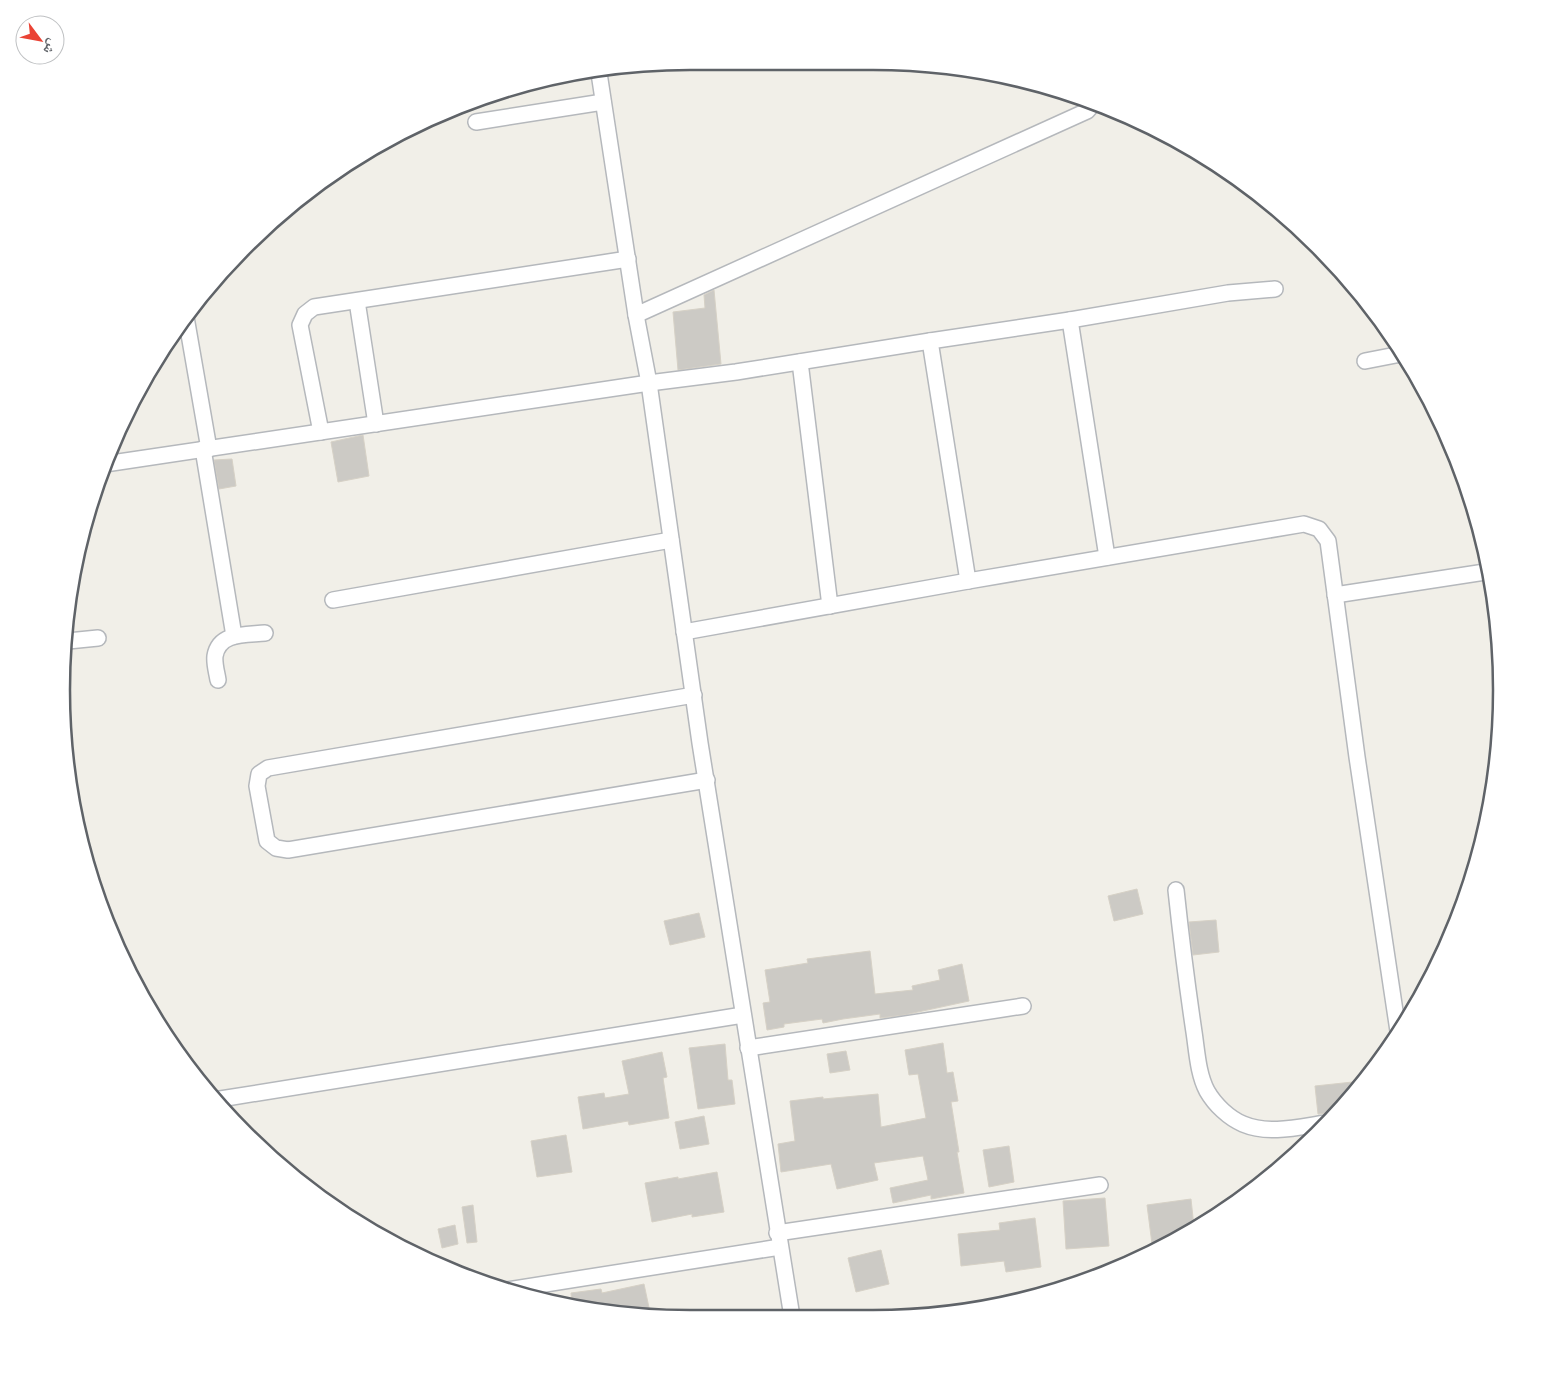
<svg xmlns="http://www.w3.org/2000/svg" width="1563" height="1380" font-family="Poppins,'Noto Naskh Arabic',sans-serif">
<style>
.building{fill:#cccac5;stroke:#d6d1c6}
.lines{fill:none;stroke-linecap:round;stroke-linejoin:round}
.street-casing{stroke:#b5b8bc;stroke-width:18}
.street{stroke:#fff;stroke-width:15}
.rim{fill:none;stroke:#5f6368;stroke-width:2.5}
</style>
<rect width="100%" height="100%" fill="#f1efe8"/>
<!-- building -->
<g class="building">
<polygon points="714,290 721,364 678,370 673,312 705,308 704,295"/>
<polygon points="363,435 369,476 338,482 331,442"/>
<polygon points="232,459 236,486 219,489 214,460"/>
<polygon points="1137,889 1143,914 1114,921 1108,896"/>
<polygon points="699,913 705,937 670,945 664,921"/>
<polygon points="1216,920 1219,952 1193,955 1189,922"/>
<polygon points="870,951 875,994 913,990 912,986 940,980 938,970 962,964 969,1001 904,1015 880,1018 880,1014 843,1019 823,1023 822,1019 784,1024 784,1027 767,1030 763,1003 770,1002 765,970 808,963 807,959"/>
<polygon points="943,1043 947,1073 953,1072 958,1101 951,1102 959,1152 957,1152 964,1193 931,1199 931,1195 893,1203 890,1188 928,1180 923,1156 874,1163 878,1180 837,1189 831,1164 781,1172 778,1144 795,1141 790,1101 823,1097 823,1099 878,1094 881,1127 926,1118 918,1074 909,1075 905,1050"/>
<polygon points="725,1044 728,1080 732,1080 735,1104 698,1109 689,1048"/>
<polygon points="846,1051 850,1070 830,1073 827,1054"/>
<polygon points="662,1052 667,1077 663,1078 669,1118 629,1125 628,1121 583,1129 578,1097 604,1093 605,1098 629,1094 622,1061"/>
<polygon points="1362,1081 1346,1104 1338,1112 1318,1114 1315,1086"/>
<polygon points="704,1116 709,1144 680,1149 675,1122"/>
<polygon points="566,1135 572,1172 537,1177 531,1141"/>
<polygon points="1009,1146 1014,1182 989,1187 983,1150"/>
<polygon points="717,1172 724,1212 692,1217 692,1214 652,1222 645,1183 678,1177 678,1179"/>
<polygon points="1105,1198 1109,1246 1066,1249 1063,1201"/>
<polygon points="1191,1199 1194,1227 1172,1241 1152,1244 1147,1205"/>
<polygon points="473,1205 477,1242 467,1243 462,1207"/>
<polygon points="1035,1218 1041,1267 1006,1272 1004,1261 961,1266 958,1234 1000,1230 999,1223"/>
<polygon points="455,1225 458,1244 442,1248 438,1229"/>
<polygon points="881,1250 889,1284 856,1292 848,1258"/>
<polygon points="644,1284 651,1317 572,1305 571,1293 601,1289 602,1293"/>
</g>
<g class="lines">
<!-- street casing -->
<g class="street-casing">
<g id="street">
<polyline points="599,73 636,315 649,383 700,743 792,1317"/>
<polyline points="476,122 603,102"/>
<polyline points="357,301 376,424"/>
<polyline points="636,315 1087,111 1094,103"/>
<polyline points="186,317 209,449"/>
<polyline points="1070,320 1107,557"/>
<polyline points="1365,361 1401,354"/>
<polyline points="800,362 830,606"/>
<polyline points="321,432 300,325 305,314 314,307 628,259"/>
<polyline points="203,449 234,636"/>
<polyline points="105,464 649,383 736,372 930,341"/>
<polyline points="968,581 930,341 1070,320 1228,293 1275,289"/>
<polyline points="1335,595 1485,572"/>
<polyline points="333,600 671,540"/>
<polyline points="684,632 968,581 1304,524 1319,529 1328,541 1357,757 1398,1031"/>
<polyline points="68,641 98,638"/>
<path d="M218,680c-1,-7 -4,-16 -3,-24 4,-24 31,-21 50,-23"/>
<polyline points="694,695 268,768 259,774 257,786 267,841 276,848 288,850 707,780"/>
<path d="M1176,890c5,47 11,95 18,142 3,20 4,42 13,59 8,14 22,27 36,33 26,11 56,3 83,-1"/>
<polyline points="748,1048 1023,1006"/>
<polyline points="214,1100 743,1015"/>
<polyline points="777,1233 1100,1185"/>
<polyline points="507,1290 780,1247"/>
</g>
</g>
<!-- street -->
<use href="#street" class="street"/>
</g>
<!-- crop -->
<path d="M0 0H1563V1380H0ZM690 70H873A620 620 0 0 1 1493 690V690A620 620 0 0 1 873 1310H690A620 620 0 0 1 70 690V690A620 620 0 0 1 690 70Z" fill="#fff" fill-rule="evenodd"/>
<path class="rim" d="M690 70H873A620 620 0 0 1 1493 690V690A620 620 0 0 1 873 1310H690A620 620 0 0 1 70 690V690A620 620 0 0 1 690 70Z"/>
<!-- north arrow -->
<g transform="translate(40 40) rotate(122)"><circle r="24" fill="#ffffff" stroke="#bfc1c3"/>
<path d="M0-4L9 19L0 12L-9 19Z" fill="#ea4335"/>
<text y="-8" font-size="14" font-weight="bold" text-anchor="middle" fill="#5f6368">ش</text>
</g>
</svg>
